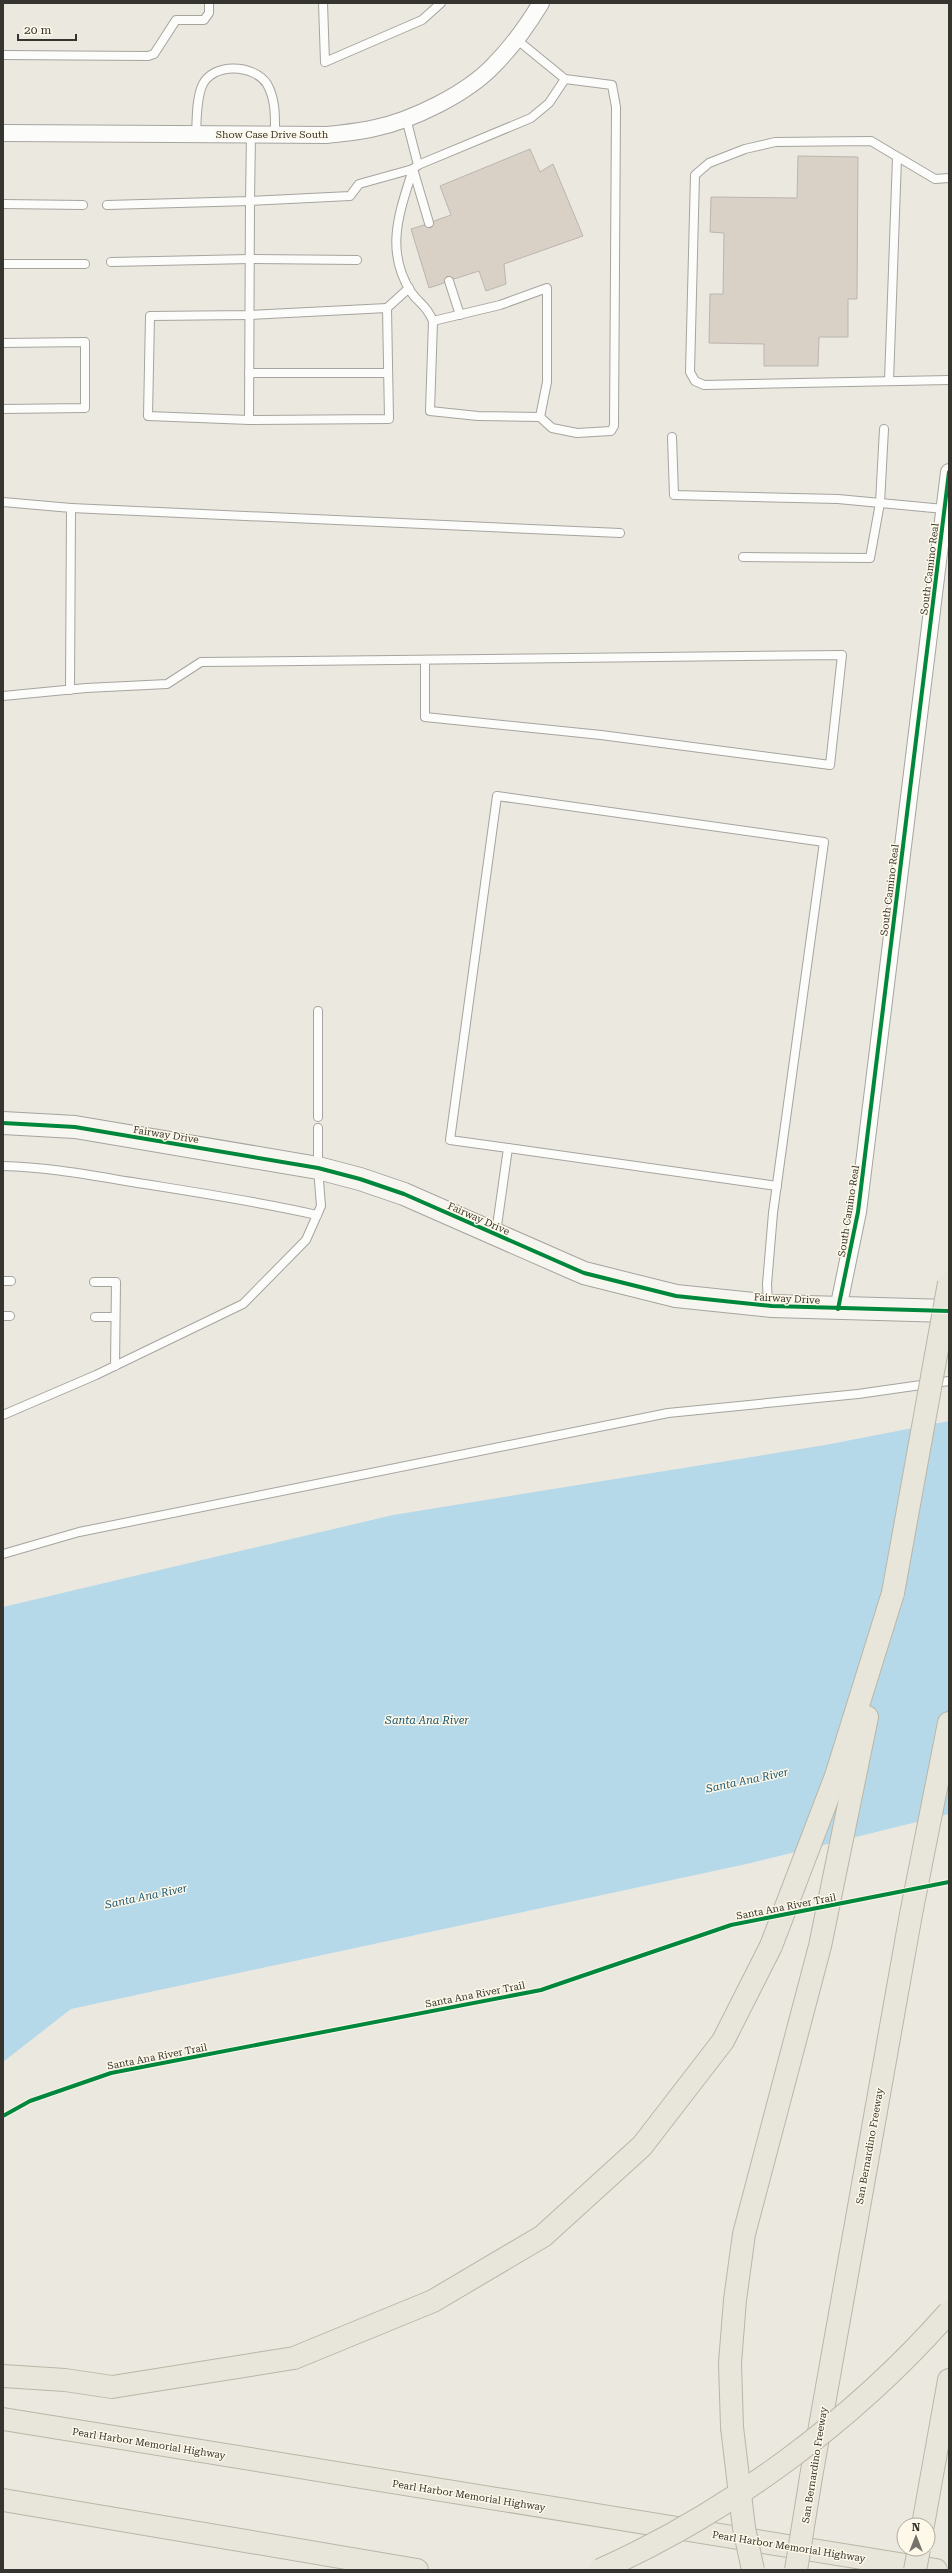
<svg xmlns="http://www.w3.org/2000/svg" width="952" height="2573" font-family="'Roboto Serif',serif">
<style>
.water{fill:#b6d9ea}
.building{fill:#d9d0c6;stroke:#bab5b0}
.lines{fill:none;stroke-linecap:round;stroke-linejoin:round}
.lane-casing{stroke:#a6a49e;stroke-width:10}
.street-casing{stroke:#a6a49e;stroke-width:18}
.secondary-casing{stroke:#a6a49e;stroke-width:24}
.highway-casing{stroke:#bab6a7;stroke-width:24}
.lane{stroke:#fcfcfa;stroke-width:8}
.street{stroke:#fcfcfa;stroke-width:16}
.secondary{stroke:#f6f5f0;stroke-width:22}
.highway{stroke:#e8e5da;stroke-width:22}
.highway-bridge-casing{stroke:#bab6a7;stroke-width:24;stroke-linecap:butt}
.highway-bridge{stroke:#e8e5da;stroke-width:22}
.cycleway-casing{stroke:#fdf8e8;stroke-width:6}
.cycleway{stroke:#00873e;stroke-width:4}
.labels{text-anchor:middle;stroke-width:3;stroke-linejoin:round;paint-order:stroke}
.street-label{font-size:10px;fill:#36342e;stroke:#fdf8e8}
.water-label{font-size:11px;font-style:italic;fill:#175471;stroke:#fdf8e8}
</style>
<rect width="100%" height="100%" fill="#ebe8e0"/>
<!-- water -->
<polygon class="water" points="949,1421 949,1814 751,1863 71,2009 3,2062 3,1607 393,1515 825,1445"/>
<!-- building -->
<g class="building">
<polygon points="530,149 540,172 553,164 583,236 504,264 506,284 486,291 479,271 454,279 447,276 444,283 429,288 411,229 424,225 431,228 434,221 451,215 440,186"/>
<polygon points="798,156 858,157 857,299 848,299 848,337 819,337 818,366 764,366 764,344 709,343 710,294 723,294 724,233 710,232 711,197 797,198"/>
</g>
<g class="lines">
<!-- lane casing -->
<g class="lane-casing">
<g id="lane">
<polyline points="323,3 325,62 422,20 441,3"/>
<polyline points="516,39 565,79"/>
<polyline points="3,55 148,56 154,54 176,20 204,20 209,13 209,3"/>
<polyline points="406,118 418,165 413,169 359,184 350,196 250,201 249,420 389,419 387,308 409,288"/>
<path d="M196,134c1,-15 0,-33 6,-48 10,-24 52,-22 65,-2 9,16 8,33 8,51"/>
<path d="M413,169c-13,42 -29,81 -2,123 8,12 15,12 22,29l-3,90 48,5 62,1 12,11 25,5 34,-2 3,-5 2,-319 -4,-22 -47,-6 -16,24 -18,15 -113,47"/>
<polyline points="413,169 429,223"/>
<polyline points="949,178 935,179 871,141 775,142 745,149 709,163 695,175 690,372 695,381 704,385 949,380"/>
<polyline points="3,204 83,205"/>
<polyline points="107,205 250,201 251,134"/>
<polyline points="111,262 250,259 357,260"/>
<polyline points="3,264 85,264"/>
<polyline points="449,281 460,315"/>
<polyline points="433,321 500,305 547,288 547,382 540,417"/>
<polyline points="3,343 85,342 85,408 3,409"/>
<polyline points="249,373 388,373"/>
<polyline points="889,381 897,158"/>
<polyline points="249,420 148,416 150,316 250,315 387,308"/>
<polyline points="672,437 674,495 838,499 944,509"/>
<polyline points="3,502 71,508 70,690"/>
<polyline points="71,508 620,533"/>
<polyline points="743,557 870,558 880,503 884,429"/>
<polyline points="3,696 86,688 167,684 201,662 842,655 830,765 601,735 425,717 425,661"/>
<polyline points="318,1117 318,1011"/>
<polyline points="508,1148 777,1186"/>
<path d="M3,1166c44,1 86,9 129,16 62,10 124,19 185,33"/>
<polyline points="496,1233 508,1148 450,1140 497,796 824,842 773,1213 767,1284 768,1305"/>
<polyline points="3,1281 11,1281"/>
<polyline points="94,1282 116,1282 115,1366"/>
<polyline points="3,1316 10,1316"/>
<polyline points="95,1317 115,1317"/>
<polyline points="3,1415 96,1375 243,1304 306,1240 321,1206 318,1168 318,1128"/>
<polyline points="3,1554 79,1532 668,1413 858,1394 949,1381"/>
</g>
</g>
<!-- street casing -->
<g class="street-casing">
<g id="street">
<path d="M3,133l324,2c16,-2 32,-3 48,-7 38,-8 91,-34 118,-62 19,-19 34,-40 48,-63"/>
<polyline points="838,1309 858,1212 949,472"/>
</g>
</g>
<!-- secondary casing -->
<g class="secondary-casing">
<polyline id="secondary" points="3,1123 75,1127 318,1168 360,1179 404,1194 584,1273 676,1296 772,1306 949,1311"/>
</g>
<!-- highway casing -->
<g class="highway-casing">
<g id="highway">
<polyline points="3,2376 65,2380 112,2387 294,2358 433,2301 543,2236 642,2146 723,2041 771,1946 836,1776 893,1593"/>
<polyline points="3,2419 936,2570"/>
<polyline points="732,2427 730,2363 735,2300 744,2234 820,1946 867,1717"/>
<polyline points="811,2477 911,1914 949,1723"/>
<polyline points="3,2500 417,2570"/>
<polyline points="923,2525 949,2380"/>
</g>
</g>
<!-- lane -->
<use href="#lane" class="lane"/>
<!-- street -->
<use href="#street" class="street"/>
<!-- secondary -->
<use href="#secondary" class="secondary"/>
<!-- highway -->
<use href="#highway" class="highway"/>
<!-- highway-bridge casing -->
<g class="highway-bridge-casing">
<g id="highway-bridge">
<polyline points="893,1593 949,1283"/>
<polyline points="732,2427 744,2528 753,2570"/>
<path d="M600,2570c130,-58 255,-151 349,-258"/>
<polyline points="796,2570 811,2477"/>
<polyline points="915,2570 919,2549"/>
</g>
</g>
<!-- highway-bridge -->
<use href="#highway-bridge" class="highway-bridge"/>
<!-- cycleway casing -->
<g class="cycleway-casing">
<g id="cycleway">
<polyline points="3,1123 75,1127 318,1168 360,1179 404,1194 584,1273 676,1296 772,1306 949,1311"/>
<polyline points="838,1309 858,1212 949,472"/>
<polyline points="3,2116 30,2101 111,2073 541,1990 731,1925 949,1882"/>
</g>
</g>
<!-- cycleway -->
<use href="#cycleway" class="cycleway"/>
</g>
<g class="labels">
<!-- street labels -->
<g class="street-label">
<text x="272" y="138">Show Case Drive South</text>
<text transform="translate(929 569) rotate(-83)" y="4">South Camino Real</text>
<text transform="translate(889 890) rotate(-83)" y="4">South Camino Real</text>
<text transform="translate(166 1134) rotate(9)" y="4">Fairway Drive</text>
<text transform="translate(848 1211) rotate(-81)" y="4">South Camino Real</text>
<text transform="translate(479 1218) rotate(24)" y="4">Fairway Drive</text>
<text transform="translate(787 1298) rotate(3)" y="4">Fairway Drive</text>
<text transform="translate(786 1906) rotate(-11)" y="4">Santa Ana River Trail</text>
<text transform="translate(475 1994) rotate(-11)" y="4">Santa Ana River Trail</text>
<text transform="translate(157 2056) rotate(-11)" y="4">Santa Ana River Trail</text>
<text transform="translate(869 2146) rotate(-80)" y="4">San Bernardino Freeway</text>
<text transform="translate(149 2443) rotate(9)" y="4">Pearl Harbor Memorial Highway</text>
<text transform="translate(814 2465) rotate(-81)" y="4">San Bernardino Freeway</text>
<text transform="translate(469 2495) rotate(9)" y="4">Pearl Harbor Memorial Highway</text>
<text transform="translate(789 2546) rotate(9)" y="4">Pearl Harbor Memorial Highway</text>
</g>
<!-- water labels -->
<g class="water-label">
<text x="427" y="1724">Santa Ana River</text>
<text transform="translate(747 1780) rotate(-12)" y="4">Santa Ana River</text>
<text transform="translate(146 1896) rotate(-12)" y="4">Santa Ana River</text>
</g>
</g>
<!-- border -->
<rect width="952" height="2573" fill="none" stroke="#36342e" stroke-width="8"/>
<!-- north arrow -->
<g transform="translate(916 2537)"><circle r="19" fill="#fdf8e8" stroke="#adaa9e"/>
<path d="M0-3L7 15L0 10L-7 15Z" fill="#75736c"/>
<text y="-6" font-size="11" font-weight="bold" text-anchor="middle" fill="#36342e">N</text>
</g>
<!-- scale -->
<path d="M18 34v6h58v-6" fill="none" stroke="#36342e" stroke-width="2"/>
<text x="24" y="34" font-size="12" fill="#36342e" stroke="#fdf8e8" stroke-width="3" paint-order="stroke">20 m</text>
</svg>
